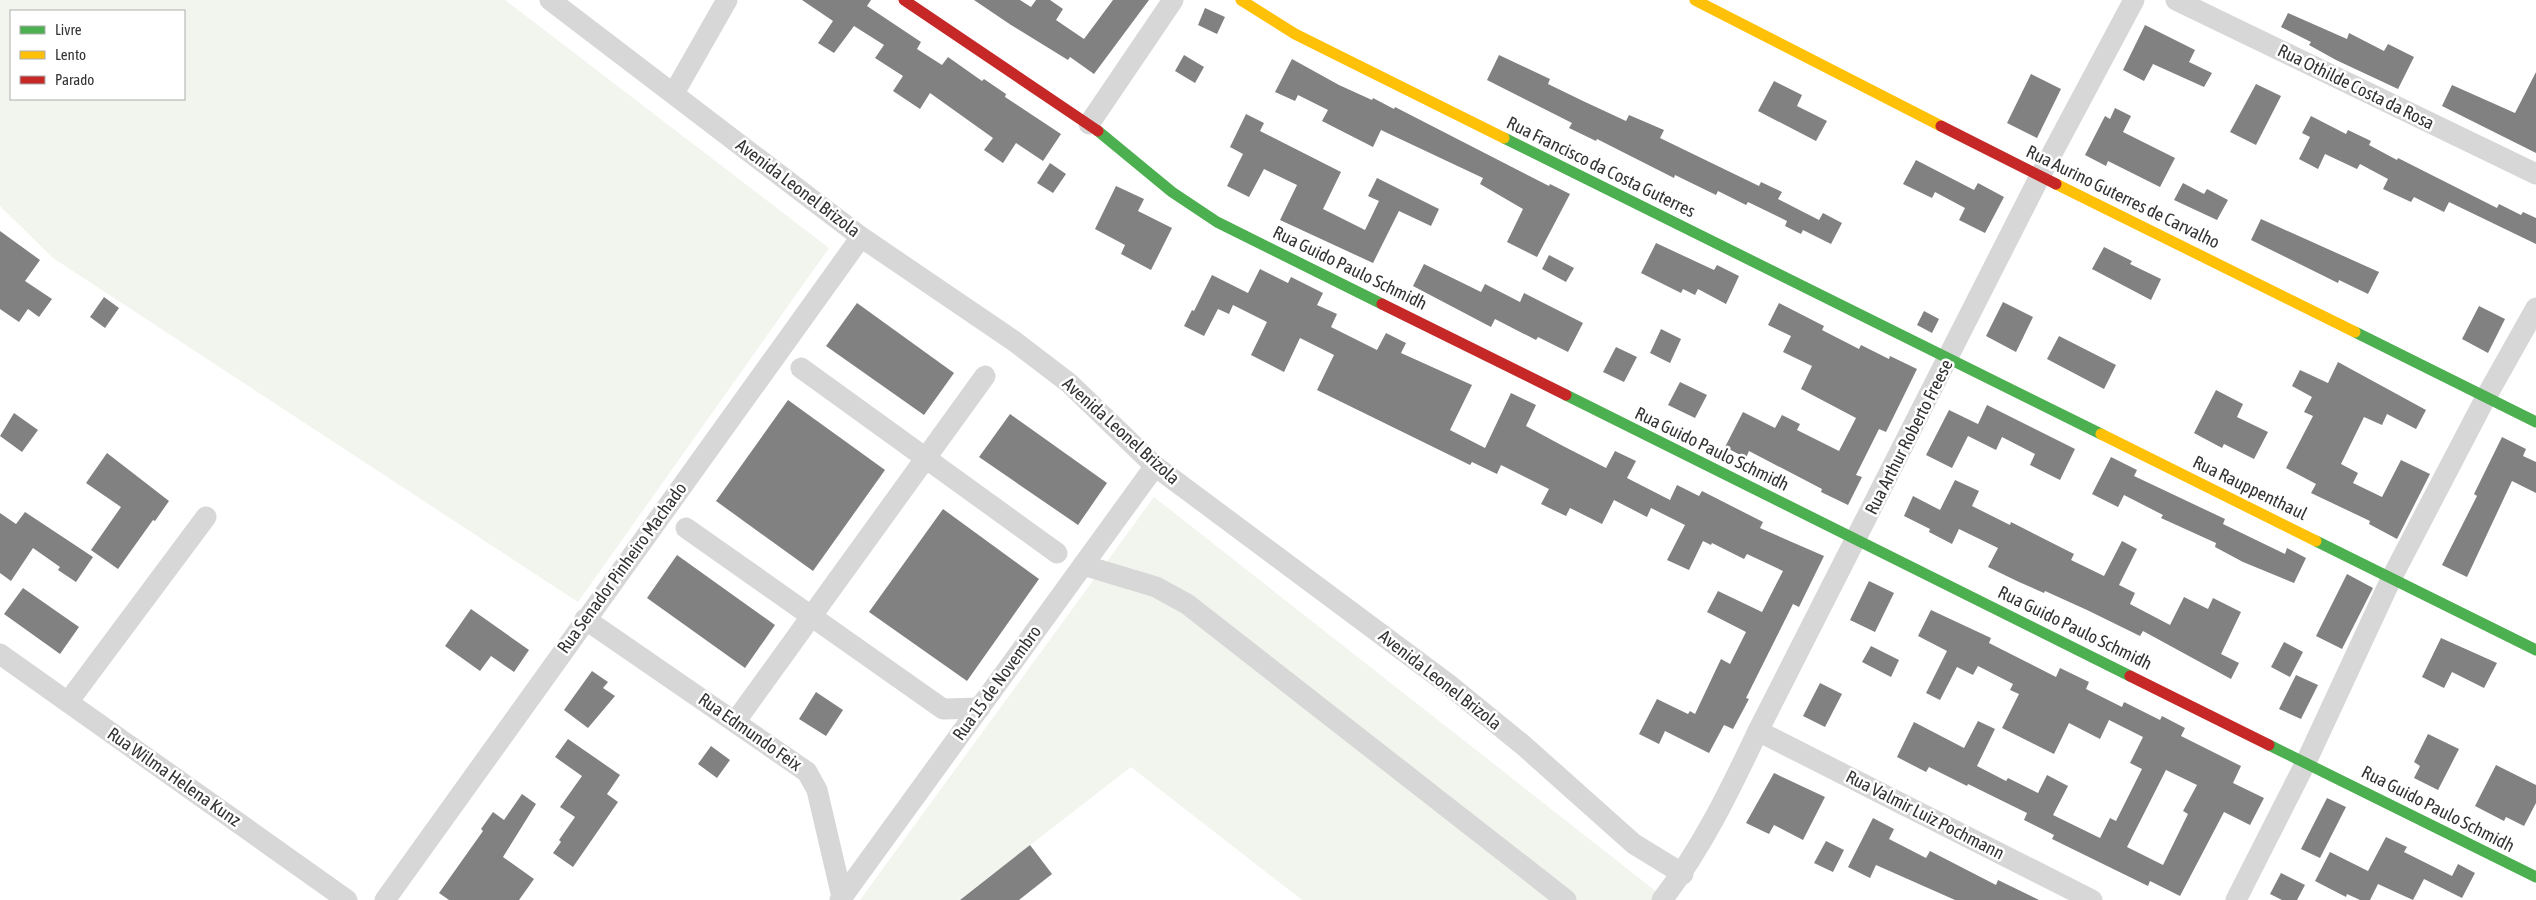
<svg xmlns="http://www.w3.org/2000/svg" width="2536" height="900" font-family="'Asap Condensed',sans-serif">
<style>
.green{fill:#f1f5ed;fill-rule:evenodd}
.building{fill:#818181;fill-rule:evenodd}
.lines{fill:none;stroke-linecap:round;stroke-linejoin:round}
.street{stroke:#d7d7d7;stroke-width:21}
.fast{stroke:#4caf50;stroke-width:11}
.slow{stroke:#ffc107;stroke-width:11}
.jam{stroke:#c62828;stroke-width:11}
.labels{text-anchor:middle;stroke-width:5;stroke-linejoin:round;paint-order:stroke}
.street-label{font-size:18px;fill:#333;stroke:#fff}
</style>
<rect width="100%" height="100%" fill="#fff"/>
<!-- green -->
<g class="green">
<path d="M0,0h505l324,248 -251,354 -525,-344 -53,-52zM184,11v88h-173v-88z"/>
<polygon points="1154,497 1667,900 1302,900 1131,767 959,900 860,900"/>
</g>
<!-- building -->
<g class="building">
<polygon points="802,0 871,0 867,6 921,42 917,49 942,65 948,57 982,81 984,79 1006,94 1005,97 1061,134 1043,161 1016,143 1003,163 984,150 993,138 930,93 920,109 893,91 903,76 875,58 884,45 854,26 834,53 818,43 833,21"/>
<polygon points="974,0 1020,0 1031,7 1036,0 1050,0 1063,9 1056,20 1084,39 1113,0 1149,0 1094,74 1070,57 1068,60 1011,25"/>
<polygon points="1205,8 1225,17 1217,34 1198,25"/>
<polygon points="2288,13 2347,39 2349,33 2384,51 2388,44 2414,57 2398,89 2336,60 2309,45 2311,42 2281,27"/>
<polygon points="2145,25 2195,50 2189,62 2212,73 2204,87 2153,64 2144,81 2123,70"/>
<polygon points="1184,55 1204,67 1195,83 1175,71"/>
<polygon points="1499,55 1550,79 1548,84 1583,101 1626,121 1629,115 1664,130 1660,138 1759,186 1761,182 1782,192 1778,199 1819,220 1823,213 1842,223 1831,244 1803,230 1801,234 1785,226 1787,221 1748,202 1746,205 1718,191 1716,195 1675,175 1674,178 1597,139 1596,141 1569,128 1572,123 1487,80"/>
<polygon points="1292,59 1339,85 1372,100 1373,98 1394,109 1395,107 1549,186 1550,184 1570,194 1537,257 1507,242 1523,209 1480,184 1483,178 1381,130 1373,147 1322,121 1328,110 1298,95 1295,101 1275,92"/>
<polygon points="2536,72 2536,153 2442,106 2452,85 2515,113"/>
<polygon points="2031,74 2061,89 2037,138 2007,123"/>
<polygon points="1774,81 1802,95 1797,106 1827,121 1816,141 1758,111"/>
<polygon points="2256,84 2281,96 2256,145 2230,132"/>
<polygon points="2115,108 2131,116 2123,132 2175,158 2160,187 2108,161 2106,166 2085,155 2105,116 2110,119"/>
<polygon points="1246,114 1264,123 1260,131 1341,172 1323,209 1365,230 1379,201 1368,196 1377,178 1439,209 1431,226 1399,211 1373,263 1280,220 1297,185 1264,169 1249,197 1227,186 1243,154 1230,147"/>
<polygon points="2311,116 2346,134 2348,130 2371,141 2369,145 2397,160 2398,158 2497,208 2499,204 2521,215 2523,212 2536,218 2536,244 2449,202 2444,212 2414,197 2411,202 2383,189 2388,179 2360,164 2357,169 2325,154 2318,169 2299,159 2310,137 2302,133"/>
<polygon points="1916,160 1974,190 1978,183 2004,197 1985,233 1959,220 1965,208 1935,192 1932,198 1903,184"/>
<polygon points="1050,163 1066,174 1053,193 1037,183"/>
<polygon points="2183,183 2204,194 2207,189 2228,200 2217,220 2174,200"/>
<polygon points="1116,186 1144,199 1138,211 1172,228 1151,270 1121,254 1125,245 1095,229"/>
<polygon points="2261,219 2379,272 2368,294 2339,280 2338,283 2251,240"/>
<polygon points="0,231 40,260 25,281 52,299 39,317 28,309 19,322 0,309"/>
<polygon points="1656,243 1714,270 1717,265 1739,276 1726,304 1698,289 1695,295 1683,289 1681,293 1641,273"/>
<polygon points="2104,247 2132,261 2130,264 2161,279 2151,300 2092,269"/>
<polygon points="1549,255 1574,268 1566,282 1542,269"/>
<polygon points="1424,264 1481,292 1485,284 1520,302 1524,293 1583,323 1568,352 1538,337 1536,340 1495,319 1491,327 1413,286"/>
<polygon points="1260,269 1288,283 1291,277 1323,293 1317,305 1337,314 1331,327 1377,350 1386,333 1406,343 1401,353 1472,385 1450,430 1485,448 1511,393 1536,405 1526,426 1563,446 1606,468 1615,451 1636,461 1627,478 1670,500 1677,485 1699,496 1702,491 1763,522 1760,528 1824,556 1799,607 1793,604 1746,698 1749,699 1733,729 1724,725 1709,753 1665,731 1659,744 1639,734 1657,699 1688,714 1690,711 1695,714 1721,659 1730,664 1746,632 1707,612 1718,591 1762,612 1783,571 1747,554 1744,559 1712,543 1711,545 1703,541 1689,570 1667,560 1685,525 1651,508 1647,517 1614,500 1602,524 1570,508 1566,516 1541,504 1549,489 1501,465 1497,474 1472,462 1470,465 1317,390 1334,355 1300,338 1284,372 1251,355 1267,322 1233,305 1229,314 1218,309 1204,336 1184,326 1192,310 1194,311 1212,275 1248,293"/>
<polygon points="104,297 119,308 105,328 90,317"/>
<polygon points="2003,302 2033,317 2016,352 1986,336"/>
<polygon points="857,303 954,373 924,415 826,346"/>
<polygon points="1779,303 1824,326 1822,330 1859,349 1861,345 1889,359 1890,356 1917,369 1886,432 1879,429 1856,475 1862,477 1848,505 1821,492 1822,489 1749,451 1746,458 1725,447 1743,412 1775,428 1782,415 1800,424 1797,430 1839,451 1856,418 1801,389 1812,366 1783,352 1791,336 1768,325"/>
<polygon points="2479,306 2505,319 2488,353 2462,339"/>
<polygon points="1924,311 1939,319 1932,333 1917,325"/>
<polygon points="1661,329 1681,339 1670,363 1650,353"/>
<polygon points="2059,336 2116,365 2104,389 2047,359"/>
<polygon points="1616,347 1637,357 1624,382 1603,372"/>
<polygon points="2338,362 2426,410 2416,429 2387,414 2382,425 2364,417 2341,464 2358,473 2353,483 2382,497 2401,460 2430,474 2397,539 2369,524 2370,521 2311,493 2316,484 2286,468 2313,416 2304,412 2312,397 2292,386 2300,370 2328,383"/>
<polygon points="1680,382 1707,395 1695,418 1668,405"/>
<polygon points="2216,390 2243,404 2237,417 2268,432 2254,459 2224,444 2222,448 2194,433"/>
<polygon points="788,400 885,470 813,571 716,501"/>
<polygon points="1987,405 2075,449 2060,480 2030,465 2035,454 2002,437 1996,450 1968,436 1952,468 1926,455 1949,410 1978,424"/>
<polygon points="14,413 38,430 22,452 0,436"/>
<polygon points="1010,414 1107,483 1078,525 979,457"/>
<polygon points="2502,437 2526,449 2523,456 2536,462 2536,493 2512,481 2467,577 2442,565 2477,496 2474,494"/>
<polygon points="107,453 169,501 155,521 153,520 118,569 91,550 121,507 86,483"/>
<polygon points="2111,457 2137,470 2134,476 2225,519 2223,524 2285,554 2287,548 2306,558 2294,583 2243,562 2215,547 2216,543 2161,518 2163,515 2124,495 2118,507 2092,494"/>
<polygon points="1955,480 1979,491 1972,506 2010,525 2011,522 2074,554 2071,560 2104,576 2122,541 2137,549 2119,585 2135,593 2130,604 2170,625 2184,597 2208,609 2213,598 2241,612 2221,654 2239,663 2231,679 2143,631 2140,636 2087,610 2045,591 2044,593 2019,582 1988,567 1998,548 1959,529 1952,544 1929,532 1930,529 1904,516 1913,496 1940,510"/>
<polygon points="943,509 1039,579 967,681 869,612"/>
<polygon points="25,512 93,557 76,582 58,570 60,567 33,548 11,581 0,573 0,513 16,524"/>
<polygon points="677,555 775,625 745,668 647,598"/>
<polygon points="2347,574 2373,588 2342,649 2316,636"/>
<polygon points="1869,581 1894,593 1875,632 1850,620"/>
<polygon points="23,588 79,627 60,654 4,614"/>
<polygon points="471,609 529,650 514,672 491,656 480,671 445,646"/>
<path d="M1931,610l60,28 -2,5 67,34 4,-9 29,14 -3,7 36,18 2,-5 36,18 2,-4 23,12 -4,8 60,30 -8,17 31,15 -14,27 -26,-13 -44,84 -30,-15 -2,5 -96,-47 2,-4 -30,-15 3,-7 -59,-29 -1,2 -38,-19 -3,5 -29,-15 17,-35 50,26 14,-27 17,8 -18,37 29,15 2,-3 30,15 9,-18 21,11 -15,29 47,23 10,-20 6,3 26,-52 -12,-6 13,-26 -34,-17 -9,19 -31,-16 -15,31 -52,-26 17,-34 -9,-4 3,-6 -35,-18 -5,9 -16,-8 -17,33 -14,-7 21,-42 -29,-15zM2166,770l31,15 -14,26 5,3 -25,51 -36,-18z"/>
<polygon points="2441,638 2497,663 2484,688 2452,672 2444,688 2422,677"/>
<polygon points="2284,642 2303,652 2290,677 2271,667"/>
<polygon points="1871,646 1899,660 1891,677 1862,662"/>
<polygon points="592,671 608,682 603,688 615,696 588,728 564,710"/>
<polygon points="2296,675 2318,685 2301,719 2279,709"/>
<polygon points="1820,683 1842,694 1825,727 1803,716"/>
<polygon points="816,692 843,710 826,736 799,719"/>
<polygon points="2428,734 2459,749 2438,790 2414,778 2420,766 2414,762"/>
<polygon points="568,739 620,775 607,794 618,802 573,867 553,853 561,842 559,840 575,817 560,807 582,776 555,757"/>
<polygon points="711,746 730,760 717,778 698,764"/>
<polygon points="2496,765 2536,785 2536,803 2524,826 2506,817 2504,821 2475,806"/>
<polygon points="1774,773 1825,797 1803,840 1774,825 1769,834 1746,823"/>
<polygon points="522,794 536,804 503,857 534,879 519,900 449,900 439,893 483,831 481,829 493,812 504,820"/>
<polygon points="2327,798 2346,807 2320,858 2301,849"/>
<polygon points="1873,818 1894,829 1889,839 1926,858 1930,851 1996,885 1998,880 2039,900 1955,900 1876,865 1870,878 1848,867"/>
<polygon points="2386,837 2407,847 2404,852 2452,876 2458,864 2475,873 2462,898 2424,879 2413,900 2378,884 2370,900 2360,900 2347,894 2346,897 2315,881 2330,852 2368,871"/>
<polygon points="1826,841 1844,850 1833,872 1814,863"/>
<polygon points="1030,845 1052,874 1019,900 960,900"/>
<polygon points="2281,873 2305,885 2297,900 2282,900 2270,894"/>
</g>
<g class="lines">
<!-- street -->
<g class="street">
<polyline points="550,0 861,237 1014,341 1069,383 1155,466 1448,684 1523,745 1634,844 1683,874"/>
<polyline points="2176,0 2536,174"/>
<polyline points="674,93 727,0"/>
<polyline points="1089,124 1173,0"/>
<polyline points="801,368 1057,553"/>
<polyline points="686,528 943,709 980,708"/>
<polyline points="1083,565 1156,587 1187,604 1566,900"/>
<polyline points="585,619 807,772 817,790 842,897"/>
<polyline points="0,654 347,900"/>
<polyline points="68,702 206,517"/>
<polyline points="735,722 985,376"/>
<polyline points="1758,731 2092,900"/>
<polyline points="385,900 861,237"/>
<polyline points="840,900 1155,466"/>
<path d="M1662,900c40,-52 68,-110 96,-169l282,-555 94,-176"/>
<polyline points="2236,900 2306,762 2392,577 2486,397 2536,308"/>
</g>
<!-- fast -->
<g class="fast">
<polyline points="1098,131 1172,192 1217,222 1382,304"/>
<polyline points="1504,138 2101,434"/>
<polyline points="2355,332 2536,422"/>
<polyline points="1566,395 2130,676"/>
<polyline points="2316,541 2536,650"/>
<polyline points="2269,745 2536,877"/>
</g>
<!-- slow -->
<g class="slow">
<polyline points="1241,0 1295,34 1504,138"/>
<polyline points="1695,0 1941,126"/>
<polyline points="2056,184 2355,332"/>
<polyline points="2101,434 2316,541"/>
</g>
<!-- jam -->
<g class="jam">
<polyline points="904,0 1098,131"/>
<polyline points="1941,126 2056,184"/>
<polyline points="1382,304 1566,395"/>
<polyline points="2130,676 2269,745"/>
</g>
</g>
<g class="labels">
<!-- street labels -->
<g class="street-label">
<text transform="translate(2356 87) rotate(26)" y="6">Rua Othilde Costa da Rosa</text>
<text transform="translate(1601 167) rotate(26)" y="6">Rua Francisco da Costa Guterres</text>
<text transform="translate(798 188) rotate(37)" y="6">Avenida Leonel Brizola</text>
<text transform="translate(2123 197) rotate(26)" y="6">Rua Aurino Guterres de Carvalho</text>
<text transform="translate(1350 268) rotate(26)" y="6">Rua Guido Paulo Schmidh</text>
<text transform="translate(1121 431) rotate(42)" y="6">Avenida Leonel Brizola</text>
<text transform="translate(1909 437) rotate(-63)" y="6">Rua Arthur Roberto Freese</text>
<text transform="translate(1712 449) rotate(26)" y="6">Rua Guido Paulo Schmidh</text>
<text transform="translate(2250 488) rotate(26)" y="6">Rua Rauppenthaul</text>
<text transform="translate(622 568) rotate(-54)" y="6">Rua Senador Pinheiro Machado</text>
<text transform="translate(2075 628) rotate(26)" y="6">Rua Guido Paulo Schmidh</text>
<text transform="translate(1440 680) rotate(38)" y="6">Avenida Leonel Brizola</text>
<text transform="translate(997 683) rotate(-54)" y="6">Rua 15 de Novembro</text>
<text transform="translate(750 732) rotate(35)" y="6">Rua Edmundo Feix</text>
<text transform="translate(174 777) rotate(35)" y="6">Rua Wilma Helena Kunz</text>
<text transform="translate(2438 809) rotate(27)" y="6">Rua Guido Paulo Schmidh</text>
<text transform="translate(1925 815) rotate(27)" y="6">Rua Valmir Luiz Pochmann</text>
</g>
</g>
<!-- legend -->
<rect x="10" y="10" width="175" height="90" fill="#ffffff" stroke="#adadad"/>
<rect x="20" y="26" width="25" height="8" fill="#4caf50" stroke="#adadad"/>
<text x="55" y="35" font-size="15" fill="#333333">Livre</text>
<rect x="20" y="51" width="25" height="8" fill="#ffc107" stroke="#adadad"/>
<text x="55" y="60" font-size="15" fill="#333333">Lento</text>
<rect x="20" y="76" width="25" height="8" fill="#c62828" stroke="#adadad"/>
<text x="55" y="85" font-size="15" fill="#333333">Parado</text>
</svg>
